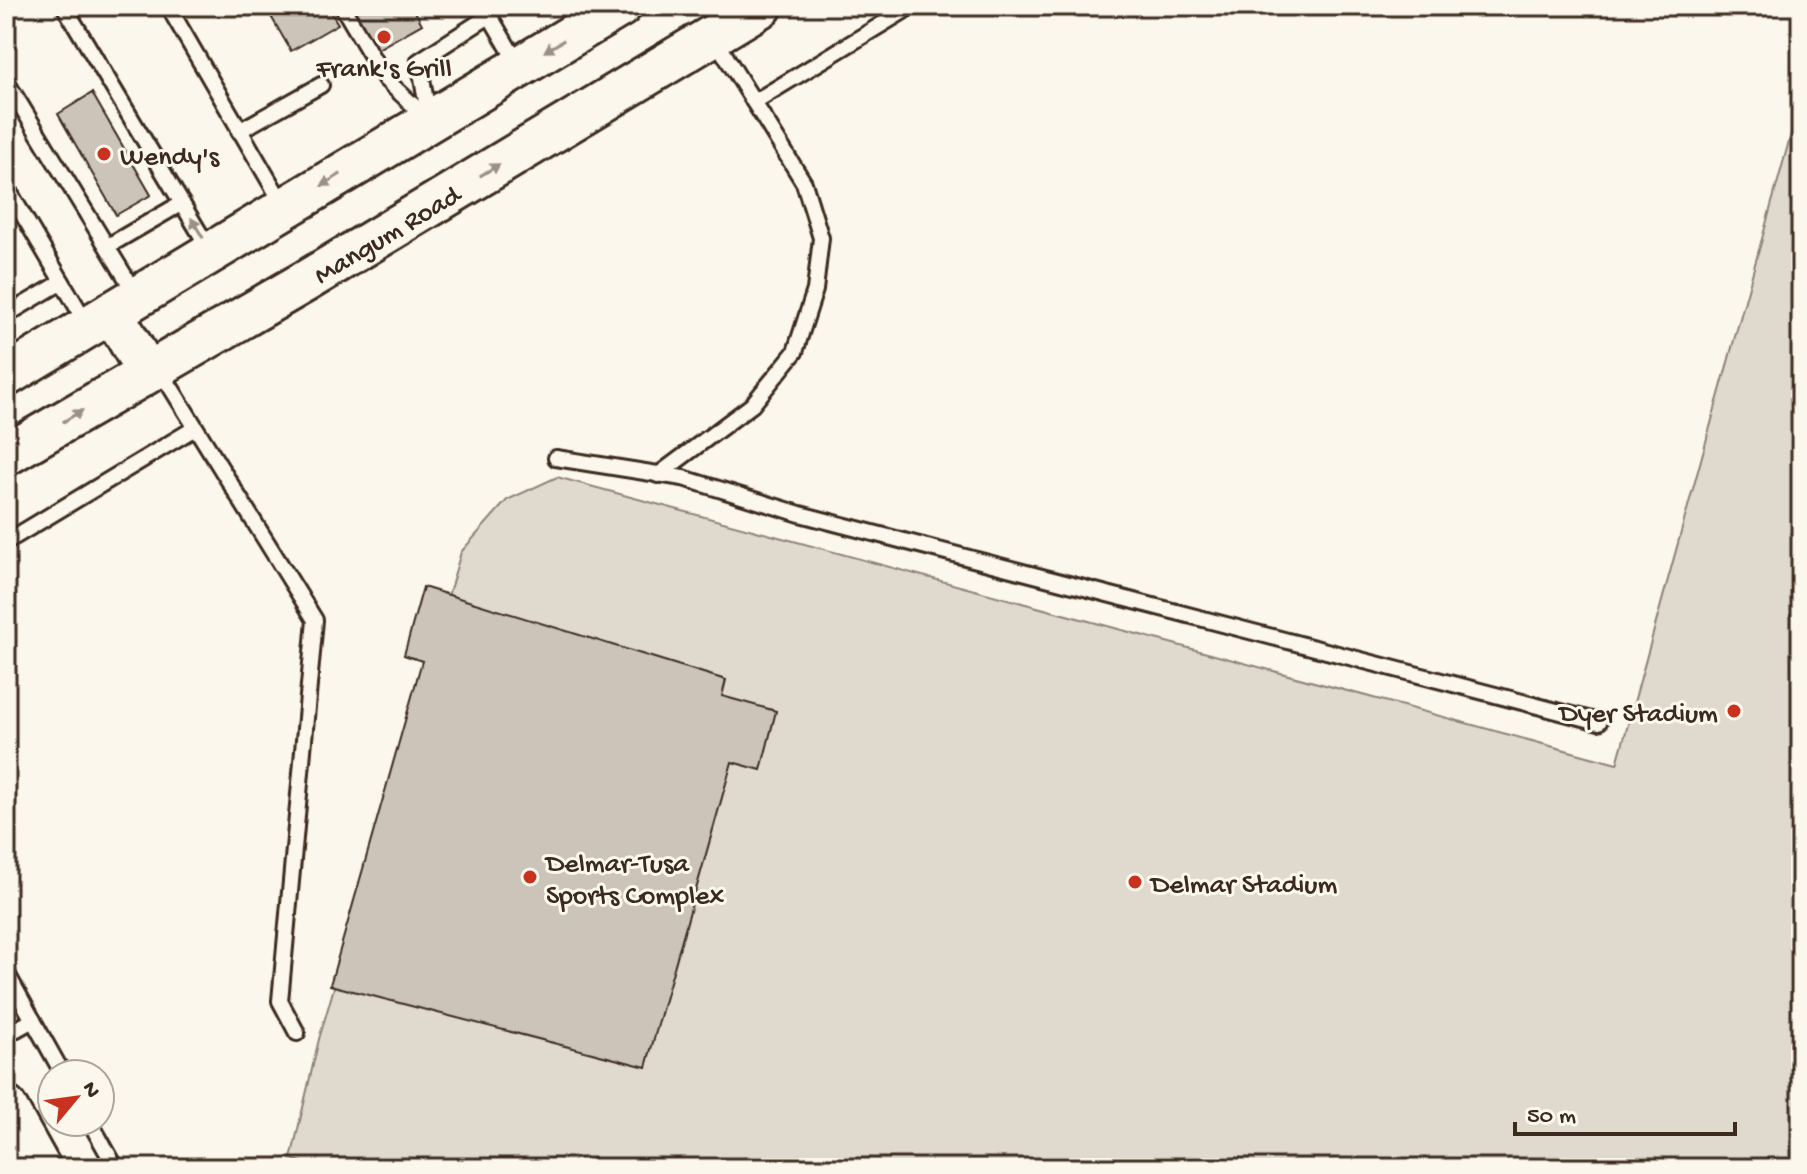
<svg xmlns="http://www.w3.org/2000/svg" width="1807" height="1174" font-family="'Gochi Hand',sans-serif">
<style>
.green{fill:#dfd9ce;stroke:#8d8276;stroke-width:2}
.building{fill:#ccc4b9;stroke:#3b2a1e;stroke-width:2}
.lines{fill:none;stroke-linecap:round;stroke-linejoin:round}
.lane-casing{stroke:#3b2a1e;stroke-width:20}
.secondary-casing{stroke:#3b2a1e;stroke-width:46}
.lane{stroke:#fbf7ec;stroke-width:14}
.secondary{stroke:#fbf7ec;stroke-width:40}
.oneway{fill:#9b9085}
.poi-dot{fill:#c8321e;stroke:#fbf7ec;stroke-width:3}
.labels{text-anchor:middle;stroke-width:6;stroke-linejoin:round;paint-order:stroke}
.poi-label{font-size:28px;fill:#3b2a1e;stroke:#fbf7ec;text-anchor:start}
.street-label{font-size:28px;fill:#3b2a1e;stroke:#fbf7ec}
</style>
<rect width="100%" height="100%" fill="#fbf7ec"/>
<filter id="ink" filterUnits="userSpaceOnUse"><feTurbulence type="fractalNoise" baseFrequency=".0125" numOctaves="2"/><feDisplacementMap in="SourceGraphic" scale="16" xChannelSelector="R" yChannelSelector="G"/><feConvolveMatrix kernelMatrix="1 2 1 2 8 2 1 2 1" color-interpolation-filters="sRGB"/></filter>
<g filter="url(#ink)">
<!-- green -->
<polygon class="green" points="1801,110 1801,1168 324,1168 291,1159 319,1039 461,552 507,500 557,477 1617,764 1797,112"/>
<!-- building -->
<g class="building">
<polygon points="265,6 327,6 338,24 291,51"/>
<polygon points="351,6 412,6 422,24 376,50"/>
<polygon points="92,93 151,195 116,215 58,114"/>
<polygon points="423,587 726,680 722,696 776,711 761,770 732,762 646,1067 330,985 422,661 404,655"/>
</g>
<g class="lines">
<!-- lane casing -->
<g class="lane-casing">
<g id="lane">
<polyline points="64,6 211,252"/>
<polyline points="168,6 285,208"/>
<polyline points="342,6 385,79 428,119"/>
<polyline points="484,6 519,66"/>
<polyline points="6,81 137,296"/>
<polyline points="754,102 912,6"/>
<polyline points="429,119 419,61 489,16"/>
<polyline points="239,131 321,85"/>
<polyline points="6,186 88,326"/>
<polyline points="108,246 182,203"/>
<polyline points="6,315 62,282"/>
<polyline points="160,370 315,620 280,1001 297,1033"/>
<polyline points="556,458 683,478 800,514 1599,722"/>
<polyline points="658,475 752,405 795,352 815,290 821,238 804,183 715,39"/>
<polyline points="6,542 195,428"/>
<polyline points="6,972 63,1074"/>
<polyline points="6,1035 33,1020"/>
<polyline points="90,1122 116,1168"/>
</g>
</g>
<!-- secondary casing -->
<g class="secondary-casing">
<g id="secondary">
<polyline points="112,312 147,372"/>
<polyline points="6,376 621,6"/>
<path id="s1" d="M6,455l300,-174 456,-275"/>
<polyline points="6,1107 40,1168"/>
</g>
</g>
<!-- lane -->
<use href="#lane" class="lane"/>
<!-- secondary -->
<use href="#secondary" class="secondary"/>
</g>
<!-- one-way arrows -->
<defs><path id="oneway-solid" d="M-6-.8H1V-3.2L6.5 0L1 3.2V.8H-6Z" transform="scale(2)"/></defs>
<g class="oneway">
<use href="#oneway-solid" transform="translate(554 46) rotate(149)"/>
<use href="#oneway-solid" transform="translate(490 170) rotate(-31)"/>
<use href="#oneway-solid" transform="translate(331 180) rotate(148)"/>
<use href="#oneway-solid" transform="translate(197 228) rotate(-121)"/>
<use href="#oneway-solid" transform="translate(73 416) rotate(-31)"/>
</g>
</g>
<!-- markers -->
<g class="poi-dot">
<circle cx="384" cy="37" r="8"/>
<circle cx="104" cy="154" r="8"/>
<circle cx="1734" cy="711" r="8"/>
<circle cx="530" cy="877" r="8"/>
<circle cx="1135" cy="882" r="8"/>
</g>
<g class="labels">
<!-- poi labels -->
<g class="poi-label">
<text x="384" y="76" text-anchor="middle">Frank's Grill</text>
<text x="120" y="164">Wendy's</text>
<text x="1718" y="721" text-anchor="end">Dyer Stadium</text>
<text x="546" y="871">Delmar-Tusa<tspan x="546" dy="32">Sports Complex</tspan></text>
<text x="1151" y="892">Delmar Stadium</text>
</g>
<!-- street labels -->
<g class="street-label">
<text dy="10" stroke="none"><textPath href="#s1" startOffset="440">Mangum Road</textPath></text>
</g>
</g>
<!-- margin -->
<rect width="1807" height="1174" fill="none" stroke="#fbf7ec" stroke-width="32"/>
<rect x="16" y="16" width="1775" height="1142" fill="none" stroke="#3b2a1e" stroke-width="3" filter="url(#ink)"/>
<!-- north arrow -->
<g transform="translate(76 1098) rotate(61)"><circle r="38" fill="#fbf7ec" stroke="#aea59a" stroke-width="2"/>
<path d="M0-6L14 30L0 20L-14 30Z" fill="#c8321e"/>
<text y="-12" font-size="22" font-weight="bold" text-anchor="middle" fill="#3b2a1e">N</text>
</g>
<!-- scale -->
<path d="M1515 1122v12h220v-12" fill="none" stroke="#3b2a1e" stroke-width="4"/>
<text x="1527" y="1122" font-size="24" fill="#3b2a1e" stroke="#fbf7ec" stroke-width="6" paint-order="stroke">50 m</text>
</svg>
